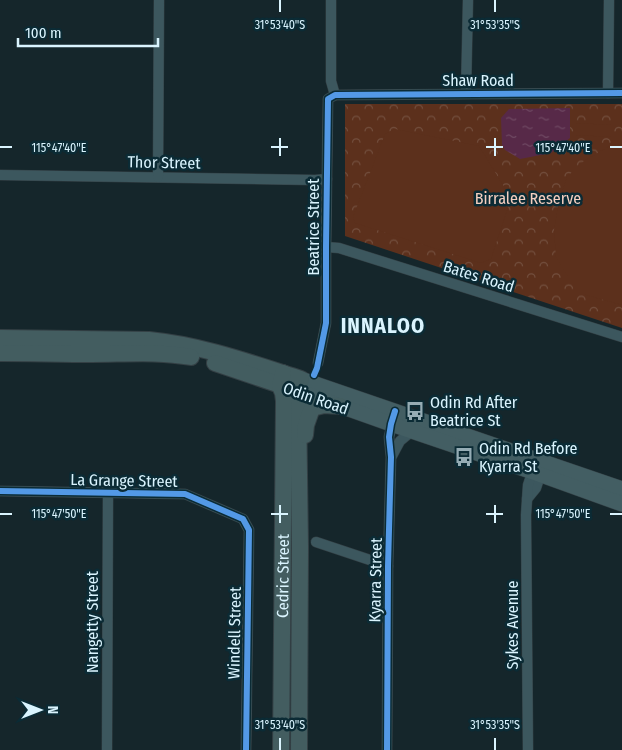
<svg xmlns="http://www.w3.org/2000/svg" width="622" height="750" font-family="'Fira Sans Condensed',sans-serif">
<style>
.forest{fill:url(#forest-crowns)}
.pitch{fill:#5c301c}
.water{fill:url(#water-ripples)}
.lines{fill:none;stroke-linecap:round;stroke-linejoin:round}
.minor-casing{stroke:#344045;stroke-width:11}
.secondary-casing{stroke:#344045;stroke-width:16}
.primary-casing{stroke:#344045;stroke-width:18}
.minor{stroke:#3c575e;stroke-width:10}
.secondary{stroke:#435e63;stroke-width:15}
.primary{stroke:#435d60;stroke-width:16}
.cycleway-casing{stroke:#0b2b35;stroke-width:9}
.cycleway{stroke:#5399e6;stroke-width:6}
.ticks{fill:none;stroke:#daf4fe;stroke-width:2}
.labels{text-anchor:middle;stroke-width:5;stroke-linejoin:round;paint-order:stroke}
.street-label{font-size:16px;fill:#daf4fe;stroke:#0b2b35}
.park-label{font-size:16px;fill:#f5cfc0;stroke:#0b2b35}
.poi-label{font-size:16px;fill:#daf4fe;stroke:#0b2b35;text-anchor:start}
.district-label{font-size:21px;font-weight:bold;letter-spacing:1px;fill:#daf4fe;stroke:#0b2b35}
.ticks-label{font-size:12px;text-anchor:middle;fill:#daf4fe;stroke:#0b2b35;stroke-width:5;stroke-linejoin:round;paint-order:stroke}
</style>
<defs>
<pattern id="forest-crowns" width="20" height="18" patternUnits="userSpaceOnUse" patternTransform="scale(1.25)"><rect width="20" height="18" fill="#5c301c"/><path d="M2 6a3 3 0 1 1 6 0M12 15a3 3 0 1 1 6 0" fill="none" stroke="#734f3e"/></pattern>
<pattern id="water-ripples" width="26" height="14" patternUnits="userSpaceOnUse" patternTransform="scale(1.25)"><rect width="26" height="14" fill="#572948"/><path d="M2 4q2-2 4 0t4 0M15 11q2-2 4 0t4 0" fill="none" stroke="#6f4963"/></pattern>
</defs>
<rect width="100%" height="100%" fill="#15262b"/>
<!-- forest -->
<polygon class="forest" points="345,104 622,104 622,328 345,236"/>
<!-- pitch -->
<g class="pitch">
<polygon points="576,123 611,125 611,137 576,135"/>
<polygon points="395,129 479,146 511,198 491,259 481,263 355,223 353,217 385,134"/>
<polygon points="622,144 622,305 586,295 567,275 556,257 554,230 559,201 567,177 584,161 611,145"/>
</g>
<!-- water -->
<polygon class="water" points="570,108 570,138 551,153 520,159 505,150 502,145 501,118 509,109"/>
<g class="lines">
<!-- minor casing -->
<g class="minor-casing">
<g id="minor">
<polyline points="331,0 331,81 335,95"/>
<polyline points="466,93 468,0"/>
<polyline points="608,93 609,0"/>
<polyline points="335,95 622,93"/>
<polyline points="0,175 315,180 327,179"/>
<polyline points="158,177 159,0"/>
<polyline points="326,247 339,248 622,337"/>
<polyline points="318,363 326,323 326,247 328,99 335,95"/>
<polyline points="392,456 400,441 412,431 414,426"/>
<polyline points="0,491 185,494 243,519 249,530 246,750"/>
<polyline points="527,499 536,488 542,470"/>
<polyline points="316,542 388,566"/>
<polyline points="107,750 108,493"/>
<polyline points="387,750 388,566 391,457 389,437 393,419"/>
<polyline points="528,750 526,515 528,485 534,467"/>
</g>
</g>
<!-- secondary casing -->
<g class="secondary-casing">
<g id="secondary">
<polyline points="301,379 622,489"/>
<polyline points="298,391 391,424 533,472 622,504"/>
</g>
</g>
<!-- primary casing -->
<g class="primary-casing">
<g id="primary">
<path d="M0,338l149,2c52,5 102,23 152,39l-3,12v11l2,145 -1,203"/>
<path d="M0,353c31,0 61,1 92,1 33,0 66,-3 99,3"/>
<polyline points="215,363 289,388"/>
<polyline points="305,435 306,425 312,408 324,405 340,406"/>
<path id="s1" d="M281,750l3,-349 -1,-8 -3,-7 3,-13"/>
</g>
</g>
<!-- minor -->
<use href="#minor" class="minor"/>
<!-- secondary -->
<use href="#secondary" class="secondary"/>
<!-- primary -->
<use href="#primary" class="primary"/>
<!-- cycleway casing -->
<g class="cycleway-casing">
<g id="cycleway">
<polyline points="314,375 317,368 326,323 326,247 328,99 335,95 622,93"/>
<polyline points="0,491 185,494 243,519 249,530 246,750"/>
<polyline points="387,750 388,566 391,457 389,437 391,424 395,411"/>
</g>
</g>
<!-- cycleway -->
<use href="#cycleway" class="cycleway"/>
</g>
<!-- ticks -->
<path class="ticks" d="M280,0v12M495,0v12M280,138v18M495,138v18M0,147h12M271,147h17M486,147h17M610,147h12M280,505v18M495,505v18M0,514h12M271,514h17M486,514h17M610,514h12M280,738v12M495,738v12"/>
<!-- icons -->
<defs>
<g id="bus-bare" transform="scale(1.5)"><path d="M-5-6H5V4H4V6H2V4H-2V6H-4V4H-5ZM-3.5-4V0h7V-4ZM-3.5 1.2v1.5H-2V1.2ZM2 1.2v1.5H3.5V1.2Z" fill="#95acb4" stroke="#0b2b35" stroke-width="2.5" paint-order="stroke"/></g>
</defs>
<g fill-rule="evenodd">
<use href="#bus-bare" x="415" y="411"/>
<use href="#bus-bare" x="464" y="457"/>
</g>
<g class="labels">
<!-- street labels -->
<g class="street-label">
<text x="478" y="86">Shaw Road</text>
<text transform="translate(164 162) rotate(1)" y="6">Thor Street</text>
<text transform="translate(313 227) rotate(-90)" y="6">Beatrice Street</text>
<text transform="translate(479 276) rotate(17)" y="6">Bates Road</text>
<text transform="translate(316 398) rotate(19)" y="6">Odin Road</text>
<text transform="translate(124 480) rotate(1)" y="6">La Grange Street</text>
<text dy="6" stroke="none"><textPath href="#s1" startOffset="174">Cedric Street</textPath></text>
<text transform="translate(375 580) rotate(-89)" y="6">Kyarra Street</text>
<text transform="translate(92 622) rotate(-90)" y="6">Nangetty Street</text>
<text transform="translate(512 625) rotate(-90)" y="6">Sykes Avenue</text>
<text transform="translate(234 633) rotate(-89)" y="6">Windell Street</text>
</g>
<!-- park labels -->
<g class="park-label">
<text x="528" y="204">Birralee Reserve</text>
</g>
<!-- poi labels -->
<g class="poi-label">
<text x="430" y="408">Odin Rd After<tspan x="430" dy="18">Beatrice St</tspan></text>
<text x="479" y="454">Odin Rd Before<tspan x="479" dy="18">Kyarra St</tspan></text>
</g>
<!-- district labels -->
<g class="district-label">
<text x="383" y="333">INNALOO</text>
</g>
</g>
<g class="ticks-label">
<text x="280" y="29">31°53'40"S</text>
<text x="495" y="29">31°53'35"S</text>
<text x="563" y="152">115°47'40"E</text>
<text x="59" y="152">115°47'40"E</text>
<text x="563" y="518">115°47'50"E</text>
<text x="59" y="518">115°47'50"E</text>
<text x="280" y="729">31°53'40"S</text>
<text x="495" y="729">31°53'35"S</text>
</g>
<!-- north arrow -->
<g transform="translate(40 710) rotate(90)" stroke="#0b2b35" stroke-width="4" paint-order="stroke">
<path d="M0-4L9 19L0 12L-9 19Z" fill="#daf4fe"/>
<text y="-8" font-size="14" font-weight="bold" text-anchor="middle" fill="#daf4fe">N</text>
</g>
<!-- scale -->
<path d="M18 38v8h140v-8" fill="none" stroke="#daf4fe" stroke-width="2.5"/>
<text x="25" y="38" font-size="15" fill="#daf4fe" stroke="#0b2b35" stroke-width="4" paint-order="stroke">100 m</text>
</svg>
